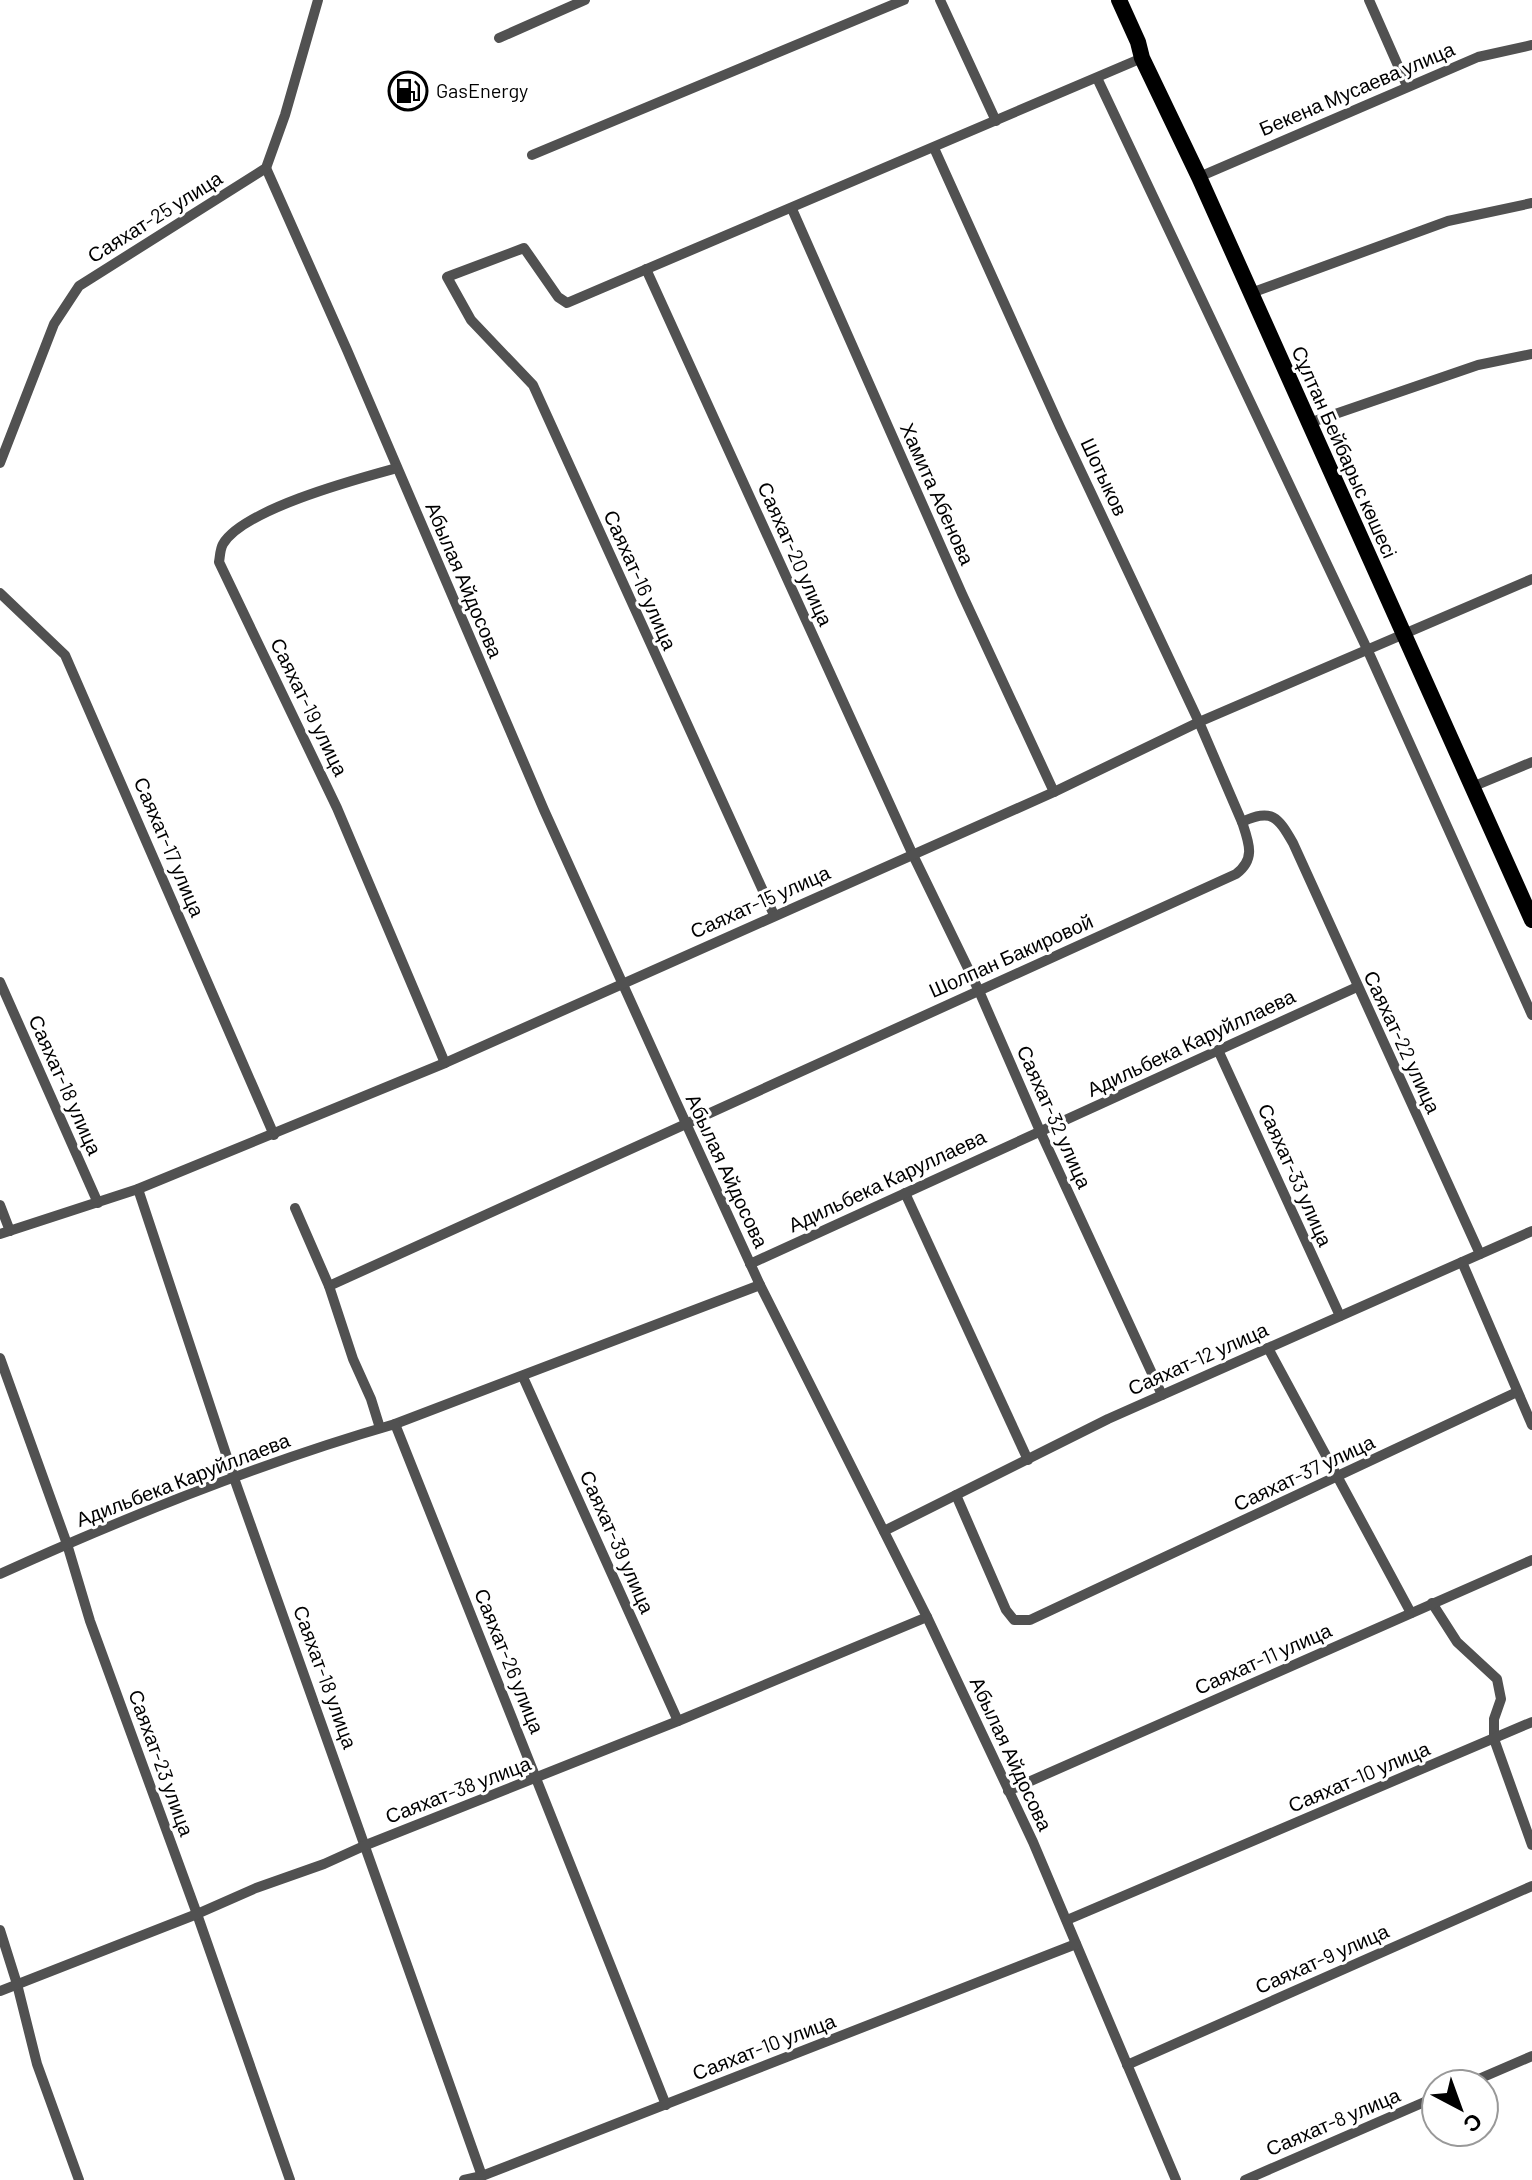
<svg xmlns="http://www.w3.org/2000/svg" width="1532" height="2180" font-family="Barlow,sans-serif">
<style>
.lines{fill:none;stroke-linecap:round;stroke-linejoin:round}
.minor{stroke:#515151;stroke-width:10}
.primary{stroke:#000;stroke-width:16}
.labels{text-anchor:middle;stroke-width:6;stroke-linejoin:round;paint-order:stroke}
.street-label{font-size:20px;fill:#000;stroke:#fff}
.poi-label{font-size:20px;fill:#000;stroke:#fff;text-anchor:start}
</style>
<rect width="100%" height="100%" fill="#fff"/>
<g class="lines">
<!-- minor -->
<g class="minor">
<polyline points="940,0 996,121"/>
<polyline points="1369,0 1407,86"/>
<polyline points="499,38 585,0"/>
<polyline points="1097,78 1368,651 1532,1015"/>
<polyline points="934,148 1060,427 1199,722 1242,822"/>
<polyline points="532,155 904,0"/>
<polyline points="266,168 347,350 544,810 673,1095 760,1285 927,1617 1033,1842 1176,2180"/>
<polyline points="1199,177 1478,57 1532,45"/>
<polyline points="792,209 962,594 1054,792"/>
<polyline points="646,269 912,853 979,991 1040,1131 1162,1395"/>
<polyline points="1251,293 1448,221 1532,203"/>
<polyline points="1309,423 1478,365 1532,354"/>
<polyline points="0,463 54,324 79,286 266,168 285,115 318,0"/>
<path d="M397,468c-40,11 -153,41 -174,76 -3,5 -3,13 -4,18l118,246 108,255"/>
<polyline points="0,593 65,655 274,1135"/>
<polyline points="1472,787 1532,762"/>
<polyline points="774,915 533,385 471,320 447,277 524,248 558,297 567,303 1142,58"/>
<polyline points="0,982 98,1203"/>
<polyline points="1218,1050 1340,1316"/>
<polyline points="138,1189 234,1478 482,2176"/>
<polyline points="905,1193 1028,1460"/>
<polyline points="0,1205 10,1231"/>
<polyline points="295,1208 329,1286 353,1359 371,1399 380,1428"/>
<polyline points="0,1234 138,1189 445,1063 1054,792 1199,722 1532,579"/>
<polyline points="1462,1262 1532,1425"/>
<polyline points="750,1264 1357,987"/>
<path d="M329,1286l907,-412c20,-15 13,-31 6,-52 30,-14 36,-5 51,21l187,411"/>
<polyline points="1268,1348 1411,1613"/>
<polyline points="0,1358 67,1544 90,1621 197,1914 290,2180"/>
<polyline points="523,1377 678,1721"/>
<polyline points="395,1424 760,1285"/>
<polyline points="956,1495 1006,1610 1014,1620 1030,1620 1517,1392"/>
<polyline points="884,1531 1108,1419 1532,1231"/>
<path d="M0,1574c128,-58 260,-111 395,-150l271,681"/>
<polyline points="1432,1603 1457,1642 1497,1679 1501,1699 1494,1719 1494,1739 1532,1845"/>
<polyline points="1008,1791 1532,1560"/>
<polyline points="1067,1920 1532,1722"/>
<polyline points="0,1930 17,1984 37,2064 79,2180"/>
<polyline points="0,1991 197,1914 256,1888 324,1864 366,1845 678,1721 927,1617"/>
<polyline points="1127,2065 1532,1886"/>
<polyline points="1467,2084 1532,2056"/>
<polyline points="464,2180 482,2176 1076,1944"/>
<polyline points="1245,2180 1436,2097"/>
</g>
<!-- primary -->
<polyline class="primary" points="1119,0 1138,42 1142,58 1199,177 1532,920"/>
</g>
<!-- icons -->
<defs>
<g id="fuel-ring" transform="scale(2)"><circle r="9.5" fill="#fff" stroke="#000" stroke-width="1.5"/><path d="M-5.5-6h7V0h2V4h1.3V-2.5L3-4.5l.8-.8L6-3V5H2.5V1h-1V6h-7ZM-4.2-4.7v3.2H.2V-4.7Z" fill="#000"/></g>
</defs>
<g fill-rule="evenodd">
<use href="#fuel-ring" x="408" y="91"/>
</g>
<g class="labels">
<!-- street labels -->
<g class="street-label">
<text transform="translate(1357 89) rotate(-23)" y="7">Бекена Мусаева улица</text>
<text transform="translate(155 217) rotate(-32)" y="7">Саяхат-25 улица</text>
<text transform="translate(1344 452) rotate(66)" y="7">Сұлтан Бейбарыс көшесі</text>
<text transform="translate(1104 477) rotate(65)" y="7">Шотыков</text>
<text transform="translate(937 494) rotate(66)" y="7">Хамита Абенова</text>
<text transform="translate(795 554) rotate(66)" y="7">Саяхат-20 улица</text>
<text transform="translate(464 580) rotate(67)" y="7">Абылая Айдосова</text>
<text transform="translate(640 580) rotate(66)" y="7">Саяхат-16 улица</text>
<text transform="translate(309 707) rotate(64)" y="7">Саяхат-19 улица</text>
<text transform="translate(169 847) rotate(67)" y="7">Саяхат-17 улица</text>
<text transform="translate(760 902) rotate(-24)" y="7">Саяхат-15 улица</text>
<text transform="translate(1011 956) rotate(-24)" y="7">Шолпан Бакировой</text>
<text transform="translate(1402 1042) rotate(65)" y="7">Саяхат-22 улица</text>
<text transform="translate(1191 1043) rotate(-25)" y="7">Адильбека Каруйллаева</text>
<text transform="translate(65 1085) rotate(66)" y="7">Саяхат-18 улица</text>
<text transform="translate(1054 1117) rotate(66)" y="7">Саяхат-32 улица</text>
<text transform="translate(727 1171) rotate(65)" y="7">Абылая Айдосова</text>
<text transform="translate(1295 1175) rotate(66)" y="7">Саяхат-33 улица</text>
<text transform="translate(887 1181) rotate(-25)" y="7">Адильбека Каруллаева</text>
<text transform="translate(1198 1359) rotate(-24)" y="7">Саяхат-12 улица</text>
<text transform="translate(1304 1473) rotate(-25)" y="7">Саяхат-37 улица</text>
<text transform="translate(183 1480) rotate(-21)" y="7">Адильбека Каруйллаева</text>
<text transform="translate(617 1542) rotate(66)" y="7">Саяхат-39 улица</text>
<text transform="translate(1263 1659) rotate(-24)" y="7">Саяхат-11 улица</text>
<text transform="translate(509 1661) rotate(68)" y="7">Саяхат-26 улица</text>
<text transform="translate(325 1677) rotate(70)" y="7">Саяхат-18 улица</text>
<text transform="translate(1011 1754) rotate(65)" y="7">Абылая Айдосова</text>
<text transform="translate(161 1763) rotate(70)" y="7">Саяхат-23 улица</text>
<text transform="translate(1359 1777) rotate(-23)" y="7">Саяхат-10 улица</text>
<text transform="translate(458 1790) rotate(-21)" y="7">Саяхат-38 улица</text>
<text transform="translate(1322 1959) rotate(-24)" y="7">Саяхат-9 улица</text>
<text transform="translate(764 2047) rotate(-21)" y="7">Саяхат-10 улица</text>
<text transform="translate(1333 2122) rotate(-23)" y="7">Саяхат-8 улица</text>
</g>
<!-- poi labels -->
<g class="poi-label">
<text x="436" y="98">GasEnergy</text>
</g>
</g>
<!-- north arrow -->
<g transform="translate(1460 2108) rotate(139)"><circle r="38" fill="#ffffff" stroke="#999999" stroke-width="2"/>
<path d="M0-6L14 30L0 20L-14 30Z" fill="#000000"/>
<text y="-12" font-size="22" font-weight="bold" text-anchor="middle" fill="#000000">С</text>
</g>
</svg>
